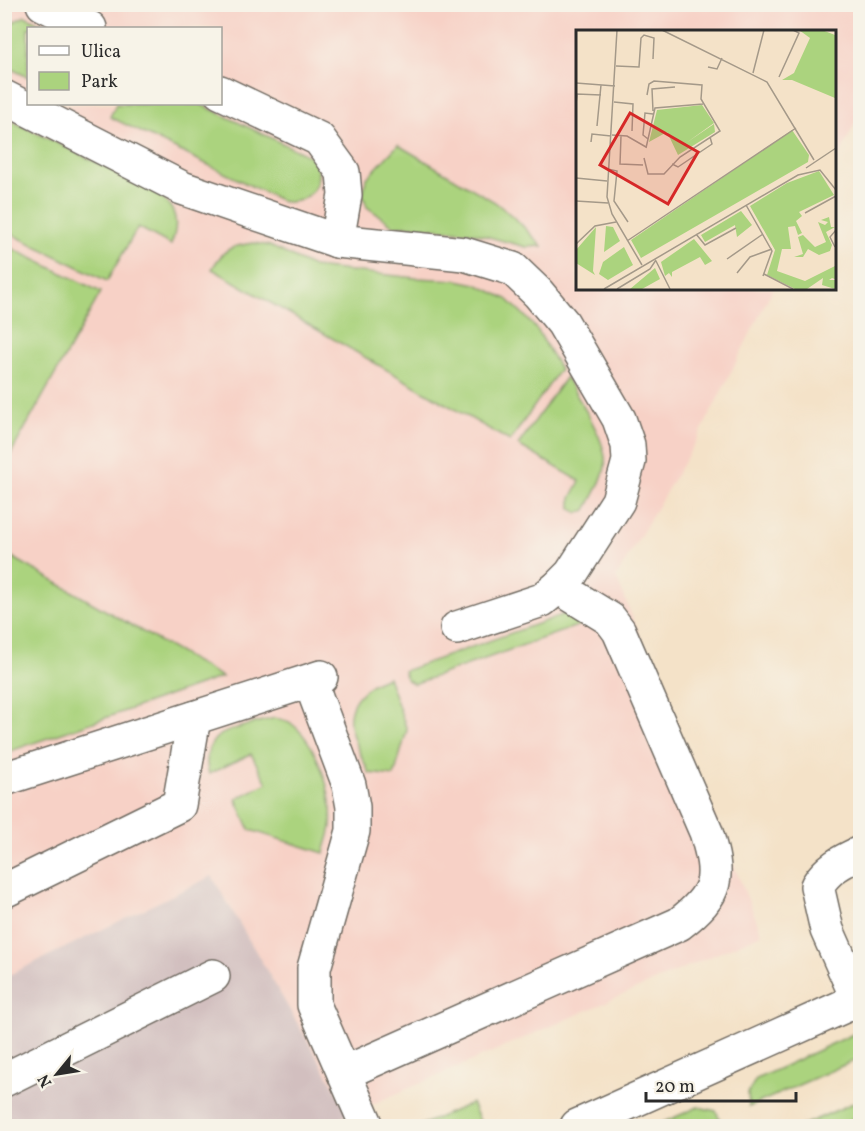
<svg xmlns="http://www.w3.org/2000/svg" width="865" height="1131" font-family="Vollkorn,serif">
<style>
.built{fill:#f7d1c6;fill-rule:evenodd}
.industrial{fill:#d2bfbf}
.green{fill:#abd37e;stroke:#6b7f54;stroke-width:1.5}
.lines{fill:none;stroke-linecap:round;stroke-linejoin:round}
.minor-casing{stroke:#716b62;stroke-width:36}
.minor{stroke:#fff;stroke-width:33}
.inset-road{fill:none;stroke:#a49989;stroke-width:1.5}
.view{fill:#d62828;fill-opacity:0.15;stroke:#d62828;stroke-width:3}
.inset-edge{fill:none;stroke:#2b2b2b;stroke-width:3}
</style>
<rect width="100%" height="100%" fill="#f7f3e8"/>
<filter id="ink" filterUnits="userSpaceOnUse"><feTurbulence type="fractalNoise" baseFrequency=".0167" numOctaves="2"/><feDisplacementMap in="SourceGraphic" scale="12" xChannelSelector="R" yChannelSelector="G"/><feConvolveMatrix kernelMatrix="1 2 1 2 8 2 1 2 1" color-interpolation-filters="sRGB"/></filter>
<filter id="wash" filterUnits="userSpaceOnUse"><feTurbulence type="fractalNoise" baseFrequency=".008" numOctaves="4" result="noise"/><feDisplacementMap in="SourceGraphic" scale="24" xChannelSelector="R" yChannelSelector="G"/><feGaussianBlur stdDeviation="1.35" result="paint"/><feColorMatrix in="noise" values="0 0 0 0 0 0 0 0 0 0 0 0 0 0 0 0 0 1.4 0 .05"/><feComposite in="paint" operator="in"/></filter>
<g filter="url(#wash)">
<rect width="100%" height="100%" fill="#f4e2c8"/>
<!-- built -->
<path class="built" d="M5,5h855v108l-26,54v-135h-257v256h196l-74,148 -83,141 146,357 -412,180 -138,-238 -207,101zM28,28h192v76h-192z"/>
<!-- industrial -->
<polygon class="industrial" points="212,876 350,1114 325,1126 5,1126 5,977"/>
<!-- green -->
<g class="green">
<polygon points="25,16 50,28 28,28 28,77 5,66 5,26"/>
<path d="M116,104h84l111,53c12,11 8,33 -7,41 -6,4 -13,4 -20,4l-174,-85z"/>
<path d="M4,117l145,71c24,15 33,29 22,57l-33,-18 -31,54 -102,-50z"/>
<polygon points="398,145 495,202 517,220 542,246 526,247 474,233 414,226 394,226 367,207 363,195 366,179"/>
<path d="M254,243l16,3 43,21 103,11 41,2 19,4 31,15 17,16 14,16 22,38 -50,72 -298,-172c12,-21 19,-23 42,-26z"/>
<polygon points="5,245 101,292 5,464"/>
<path d="M566,377c12,22 43,65 39,90 -3,16 -12,29 -19,43l-8,3 -7,-5v-10l9,-17 -62,-36z"/>
<polygon points="5,553 222,677 5,753"/>
<polygon points="565,614 574,614 583,619 580,625 414,684 406,679 404,671"/>
<path d="M388,677l19,53 -13,46 -25,-3c-6,-15 -17,-32 -19,-48 -3,-25 17,-41 38,-48z"/>
<path d="M275,718c6,2 13,2 17,6 25,19 42,71 39,102 -1,9 -5,18 -7,27l-74,-23 -14,-31 31,-16 -16,-29 -42,20c-4,-11 -2,-27 7,-36 8,-8 46,-17 59,-20z"/>
<polygon points="860,1031 860,1058 749,1107 748,1093 756,1079"/>
<polygon points="860,1100 860,1116 836,1126 801,1126"/>
<polygon points="472,1103 482,1126 419,1126"/>
<polygon points="698,1107 716,1111 721,1122 710,1126 655,1126"/>
</g>
</g>
<g filter="url(#ink)">
<g class="lines">
<!-- minor casing -->
<g class="minor-casing">
<g id="minor">
<polyline points="43,4 90,28"/>
<polyline points="220,92 319,139 343,172 345,195 337,241"/>
<polyline points="4,97 182,188 337,241 464,254 513,269 538,293 563,323 619,419 628,445 629,461 618,501 571,574 558,587 542,600 457,628"/>
<polyline points="310,681 349,785 353,807 353,831 314,968 314,1005 367,1126"/>
<polyline points="4,779 321,677"/>
<polyline points="4,891 179,805 194,718"/>
<path d="M858,1000l-31,-70 -10,-44c10,-17 25,-25 43,-33"/>
<path d="M344,1073l335,-149c40,-31 41,-46 27,-92l-87,-201 -9,-12 -52,-32"/>
<polyline points="4,1080 213,976"/>
<polyline points="577,1126 860,999"/>
</g>
</g>
<!-- minor -->
<use href="#minor" class="minor"/>
</g>
</g>
<!-- overview -->
<g transform="translate(576 30)">
<rect width="260" height="260" fill="#f4e2c8"/>
<path d="M223,0h23l13,5v63l-43,-18h-10l12,-7 16,-35zM126,75l12,18 -28,20 28,-19 1,8 -37,23 -11,-23 -18,10 8,-32zM216,100l17,25 -1,7 -167,96 -10,-18zM243,141l15,24 -35,17 3,4 -6,5 6,12 -4,2 -3,-9 -7,1 3,22h-9l-5,22 28,10 30,-15v13l-3,-1 -3,2h6v9l-13,-4 1,-7 -16,11h-12l-28,-14 8,-25 -25,-44 37,-23zM165,181l11,14 -15,12 -2,-12 -30,17 -4,-7zM253,187l2,10h4l-9,5 6,13 -2,6 -11,4 -11,-6 -5,8h-9l9,-3 -5,-17 5,-2 12,12 11,-5 -8,-20 7,3 3,-3 -7,-2zM30,196l7,1 7,14 -16,11zM20,197l-3,44 2,4 -19,-12v-13zM118,209l18,22 -7,4 -5,-8 -28,15v5l-3,-4 -4,3 -4,-14zM48,217l9,18 -25,15 -9,-6 4,-12zM79,238l5,11 -18,10h-12z" fill="#abd37e"/>
<path class="inset-road" d="M41,0l-10,167 5,17 30,51M86,0l105,52 47,78M40,36l23,1 2,-29 3,-3 10,3 -1,21M132,37l9,2 5,-11M177,43l11,-43M203,47l20,-44 -6,-3M0,53l39,3M38,72l19,2 -1,27M0,74l1,-10 24,1M77,81l-1,-22 23,-2M21,96l4,-41M36,105l15,1 19,11M45,106l-1,28 23,1M72,109l-5,-4 2,-22 8,1M15,112l1,-8 19,2M70,118l9,-40 48,-4M68,128l4,16h16l16,-17 40,-26 -19,-32 1,-14 -48,-4 -5,3 -2,11M96,134l6,3 34,-23 -2,-7M230,138l30,-20M32,139l9,2 -3,30 14,21M0,148l31,3M0,171l32,2M170,175l26,46 -9,25M229,183l31,-17M120,204l9,11 31,-17M51,211l169,-113M0,214l19,-18 21,-4M259,217l-5,-10 6,-7M151,229l36,-25M80,231l14,28M161,243l13,-16 22,-8M188,244l29,15M28,259l194,-114 22,-5 16,20M41,259l33,-20 6,-9"/>
<path class="view" d="M54,83l68,39 -30,52 -68,-39z"/>
<rect width="260" height="260" class="inset-edge"/>
</g>
<!-- margin -->
<rect width="865" height="1131" fill="none" stroke="#f7f3e8" stroke-width="24"/>
<!-- legend -->
<rect x="27" y="27" width="195" height="78" fill="#f7f3e8" stroke="#a5a39c" stroke-width="1.5"/>
<rect x="39" y="46" width="30" height="9" fill="#ffffff" stroke="#a5a39c" stroke-width="1.5"/>
<text x="81" y="57" font-size="18" fill="#2b2b2b">Ulica</text>
<rect x="39" y="72" width="30" height="18" fill="#abd37e" stroke="#a5a39c" stroke-width="1.5"/>
<text x="81" y="87" font-size="18" fill="#2b2b2b">Park</text>
<!-- north arrow -->
<g transform="translate(57 1074) rotate(240)" stroke="#f7f3e8" stroke-width="4.5" paint-order="stroke">
<path d="M0-4.5L10 22L0 15L-10 22Z" fill="#2b2b2b"/>
<text y="-9" font-size="16" font-weight="bold" text-anchor="middle" fill="#2b2b2b">N</text>
</g>
<!-- scale -->
<path d="M646 1092v9h150v-9" fill="none" stroke="#2b2b2b" stroke-width="3"/>
<text x="655" y="1092" font-size="18" fill="#2b2b2b" stroke="#f7f3e8" stroke-width="4.5" paint-order="stroke">20 m</text>
</svg>
